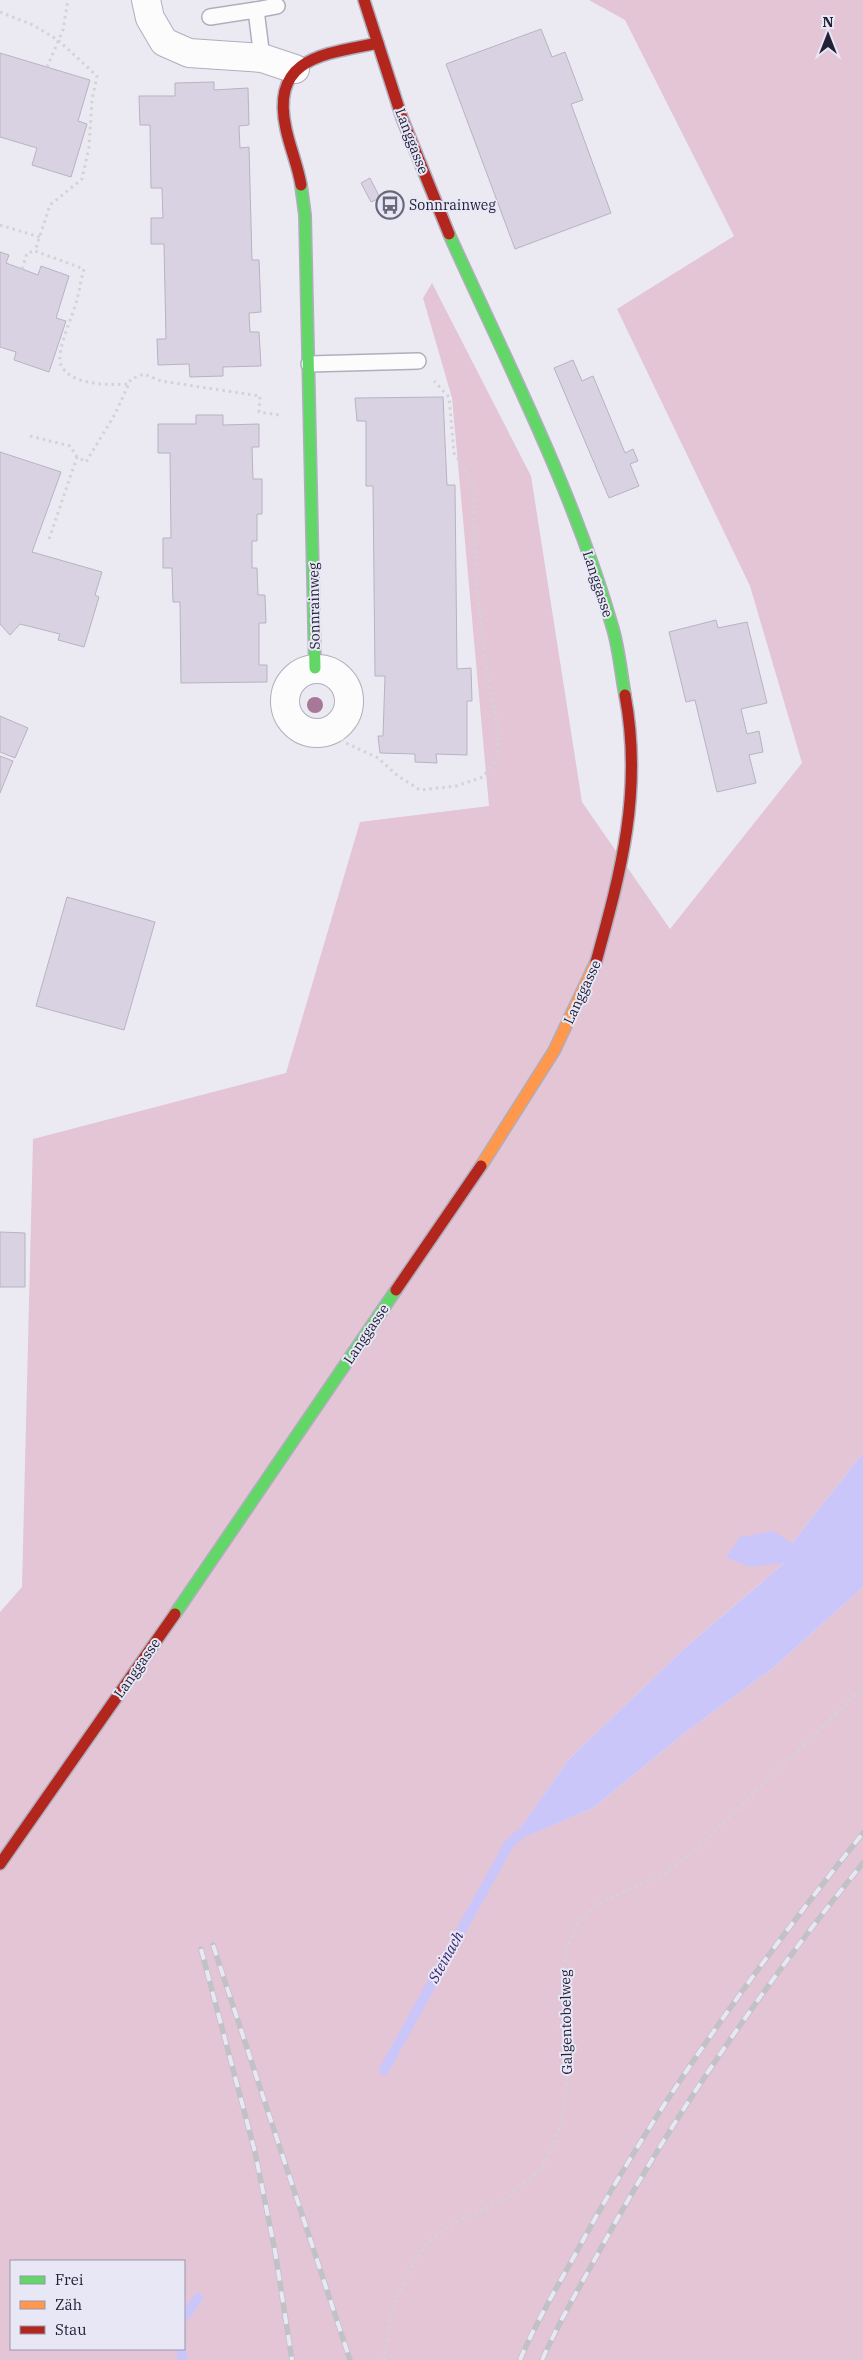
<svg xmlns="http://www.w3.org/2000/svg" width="863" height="2360" font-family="'IBM Plex Serif',serif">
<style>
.green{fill:#e3c5d6;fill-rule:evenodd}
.water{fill:#cbc6fa}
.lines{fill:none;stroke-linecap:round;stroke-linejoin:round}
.stream{stroke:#cbc6fa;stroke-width:10}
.building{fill:#d9d2e3;stroke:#b8b2c1}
.lane-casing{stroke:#b0aebd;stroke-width:18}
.street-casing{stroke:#b0aebd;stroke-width:30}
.fast-casing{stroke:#b0aebd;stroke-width:14}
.slow-casing{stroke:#b0aebd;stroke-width:14}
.jam-casing{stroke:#b0aebd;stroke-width:14}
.path{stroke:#d3d3d6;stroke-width:3;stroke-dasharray:2.5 4;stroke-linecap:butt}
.lane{stroke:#fcfcfd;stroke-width:15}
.street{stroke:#fcfcfd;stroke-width:28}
.fast{stroke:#63d668;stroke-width:11}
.slow{stroke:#ff974d;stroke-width:11}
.jam{stroke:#b3261e;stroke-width:11}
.rail-casing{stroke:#c2c2c6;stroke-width:5.5}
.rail{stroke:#e8e7f5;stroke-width:4;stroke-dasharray:11;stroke-linecap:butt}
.tree{fill:#a87898}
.labels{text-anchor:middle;stroke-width:4;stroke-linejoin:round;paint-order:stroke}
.street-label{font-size:14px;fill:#232039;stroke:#e8e7f5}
.poi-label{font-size:14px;fill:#232039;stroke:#e8e7f5;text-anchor:start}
.water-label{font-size:15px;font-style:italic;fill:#331e6e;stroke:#e8e7f5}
</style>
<rect width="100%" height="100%" fill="#ebeaf2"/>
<!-- green -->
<path class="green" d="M589,0h274v1453l-71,90 -7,19 -99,85 -117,112 -59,84 83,-35 93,-76 87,-64 90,-81v773h-863v-748l22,-25 11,-448 253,-66 74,-251 129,-16 -37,-408 -29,-100 9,-15 99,193 51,326 88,127 132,-166 -52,-177 -133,-277 117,-73 -109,-216zM11,2261h173v88h-173z"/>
<!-- water -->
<polygon class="water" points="863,1453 863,1587 773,1668 686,1732 593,1808 509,1844 569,1759 686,1647 784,1563 750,1567 726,1557 740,1537 773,1531 792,1543"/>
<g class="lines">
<!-- stream -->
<g class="stream">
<polyline points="384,2070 509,1844 519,1835"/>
<polyline points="184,2317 198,2298"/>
<polyline points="181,2349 183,2360"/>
</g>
</g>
<!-- building -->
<g class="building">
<polygon points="541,29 552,57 565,52 583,100 571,104 611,213 515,249 446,64"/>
<polygon points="0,53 90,80 78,121 87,124 71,177 32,165 37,148 0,137"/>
<polygon points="214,82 214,90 248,88 249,125 239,126 240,148 249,147 252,260 259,260 261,312 249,313 250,332 259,332 261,366 223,367 223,376 190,377 189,364 158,365 157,339 166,339 164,244 151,244 151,218 163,218 162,188 151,188 150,125 140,125 139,96 175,96 175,83"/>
<polygon points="370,178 380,198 371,202 361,183"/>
<polygon points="0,252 9,255 6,263 38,275 41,266 69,276 56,318 66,321 49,372 14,360 16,352 0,347"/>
<polygon points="573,360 582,381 593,376 625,453 633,449 638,461 630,464 639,486 609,498 554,368"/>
<polygon points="443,397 447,485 455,485 457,669 471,668 472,701 467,701 467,755 436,754 437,763 415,762 415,754 380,753 378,736 383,736 385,676 375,676 373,486 366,486 366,421 357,421 355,398"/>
<polygon points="196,415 223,415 223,425 259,424 259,447 252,447 253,479 262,479 262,514 257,514 257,541 252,541 252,568 257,568 258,595 265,595 266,623 259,623 259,665 267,665 267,682 181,683 180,602 173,602 172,568 163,568 163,538 171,538 170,453 158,453 158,424 196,424"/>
<polygon points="0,452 61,472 32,552 102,572 95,595 99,597 84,647 58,640 60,634 20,624 10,635 0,624"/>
<polygon points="716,620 718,628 747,622 767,703 741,709 747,734 759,731 763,752 749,755 756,783 717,792 695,700 686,702 669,632"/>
<polygon points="0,716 28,728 15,758 0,752"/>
<polygon points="0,756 13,761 0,793"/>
<polygon points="67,897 155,922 124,1030 36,1006"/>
<polygon points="0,1232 25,1233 25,1287 0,1287"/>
</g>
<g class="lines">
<!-- lane casing -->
<g class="lane-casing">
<g id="lane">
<polyline points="256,10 277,6"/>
<polyline points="210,17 256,10 262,58"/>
<polyline points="309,364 418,361"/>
</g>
</g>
<!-- street casing -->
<g class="street-casing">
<g id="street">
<polyline points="146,0 150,18 164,42 189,53 262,58 295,69"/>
<circle cx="317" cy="701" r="32"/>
</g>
</g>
<!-- fast casing -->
<g class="fast-casing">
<g id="fast">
<polyline points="301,185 305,215 315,668"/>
<path d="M449,234c58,129 125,258 164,395 6,21 8,44 12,66"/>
<polyline points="175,1614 396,1290"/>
</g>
</g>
<!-- slow casing -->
<g class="slow-casing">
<polyline id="slow" points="481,1166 554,1051 596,962"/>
</g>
<!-- jam casing -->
<g class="jam-casing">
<g id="jam">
<polyline points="364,0 402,118 449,234"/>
<path d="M301,185c-3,-19 -11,-37 -15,-56 -16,-72 38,-75 92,-86"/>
<path d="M596,962c25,-91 47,-171 29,-267"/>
<polyline points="396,1290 481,1166"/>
<polyline points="0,1864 175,1614"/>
</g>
</g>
<!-- path -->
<g class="path">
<path d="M0,12l33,13 25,15 39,36 -5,24 -3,47 -7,32 -32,26 -15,46 49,18c-3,10 -4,20 -7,30 -3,15 -22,53 -16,66 10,21 49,20 67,19"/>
<polyline points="47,67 63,30 68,0"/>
<polyline points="0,225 40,237"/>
<polyline points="22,269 27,253 35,251"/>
<polyline points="30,436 70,446 77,457 86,462 115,414 131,379 144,374 161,381 260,396 259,412 279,415"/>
<polyline points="49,539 77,457"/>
<polyline points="333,729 344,742 378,758 398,776 420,790 456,786 483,777 497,758 499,733 487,674 475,570 474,483 454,453 449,397 434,381"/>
<polyline points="384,2360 391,2313 408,2272 428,2243 447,2227 510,2196 543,2166 560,2128 567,2084 563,1982 567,1949 578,1922 595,1905 667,1872 704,1842 863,1687"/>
</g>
<!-- lane -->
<use href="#lane" class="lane"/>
<!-- street -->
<use href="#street" class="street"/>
<!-- fast -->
<use href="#fast" class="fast"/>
<!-- slow -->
<use href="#slow" class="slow"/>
<!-- jam -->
<use href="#jam" class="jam"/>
<!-- rail casing -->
<g class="rail-casing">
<g id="rail">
<polyline points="213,1945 350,2360"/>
<polyline points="201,1949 255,2152 275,2251 292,2360"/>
<path d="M520,2360c17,-41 41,-79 62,-118 80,-146 177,-279 281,-409"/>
<path d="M542,2360c17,-38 38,-74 58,-110 75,-138 164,-265 263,-387"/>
</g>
</g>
<!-- rail -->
<use href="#rail" class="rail"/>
</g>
<!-- trees -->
<circle class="tree" cx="315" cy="705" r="8"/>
<!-- icons -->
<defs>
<g id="bus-ring" transform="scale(1.4375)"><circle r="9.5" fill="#e8e7f5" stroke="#69677a" stroke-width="1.5"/><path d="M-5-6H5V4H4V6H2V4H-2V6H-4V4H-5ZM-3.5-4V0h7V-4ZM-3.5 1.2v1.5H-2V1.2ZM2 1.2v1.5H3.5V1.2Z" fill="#69677a"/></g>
</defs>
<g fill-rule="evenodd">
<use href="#bus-ring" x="390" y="205"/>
</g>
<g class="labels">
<!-- street labels -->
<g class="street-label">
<text transform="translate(412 141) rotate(69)" y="5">Langgasse</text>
<text transform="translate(598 584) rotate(72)" y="5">Langgasse</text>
<text transform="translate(314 606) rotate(-91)" y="5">Sonnrainweg</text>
<text transform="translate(582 992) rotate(-65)" y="5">Langgasse</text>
<text transform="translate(366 1334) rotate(-56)" y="5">Langgasse</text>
<text transform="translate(137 1668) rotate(-55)" y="5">Langgasse</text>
<text transform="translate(566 2022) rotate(-91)" y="5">Galgentobelweg</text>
</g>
<!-- poi labels -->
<g class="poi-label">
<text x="409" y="210">Sonnrainweg</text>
</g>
<!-- water labels -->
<g class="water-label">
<text transform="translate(446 1957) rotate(-61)" y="5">Steinach</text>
</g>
</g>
<!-- legend -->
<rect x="10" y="2260" width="175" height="90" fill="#e8e7f5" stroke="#9997aa"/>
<rect x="20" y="2276" width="25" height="8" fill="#63d668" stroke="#9997aa"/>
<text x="55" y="2285" font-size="15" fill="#232039">Frei</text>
<rect x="20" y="2301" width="25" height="8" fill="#ff974d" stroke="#9997aa"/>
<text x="55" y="2310" font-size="15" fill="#232039">Zäh</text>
<rect x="20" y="2326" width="25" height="8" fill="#b3261e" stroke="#9997aa"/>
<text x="55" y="2335" font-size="15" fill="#232039">Stau</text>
<!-- north arrow -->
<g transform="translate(828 35)" stroke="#e8e7f5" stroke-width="4" paint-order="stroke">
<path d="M0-4L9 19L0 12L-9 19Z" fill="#232039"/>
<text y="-8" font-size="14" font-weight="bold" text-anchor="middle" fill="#232039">N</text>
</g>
</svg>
